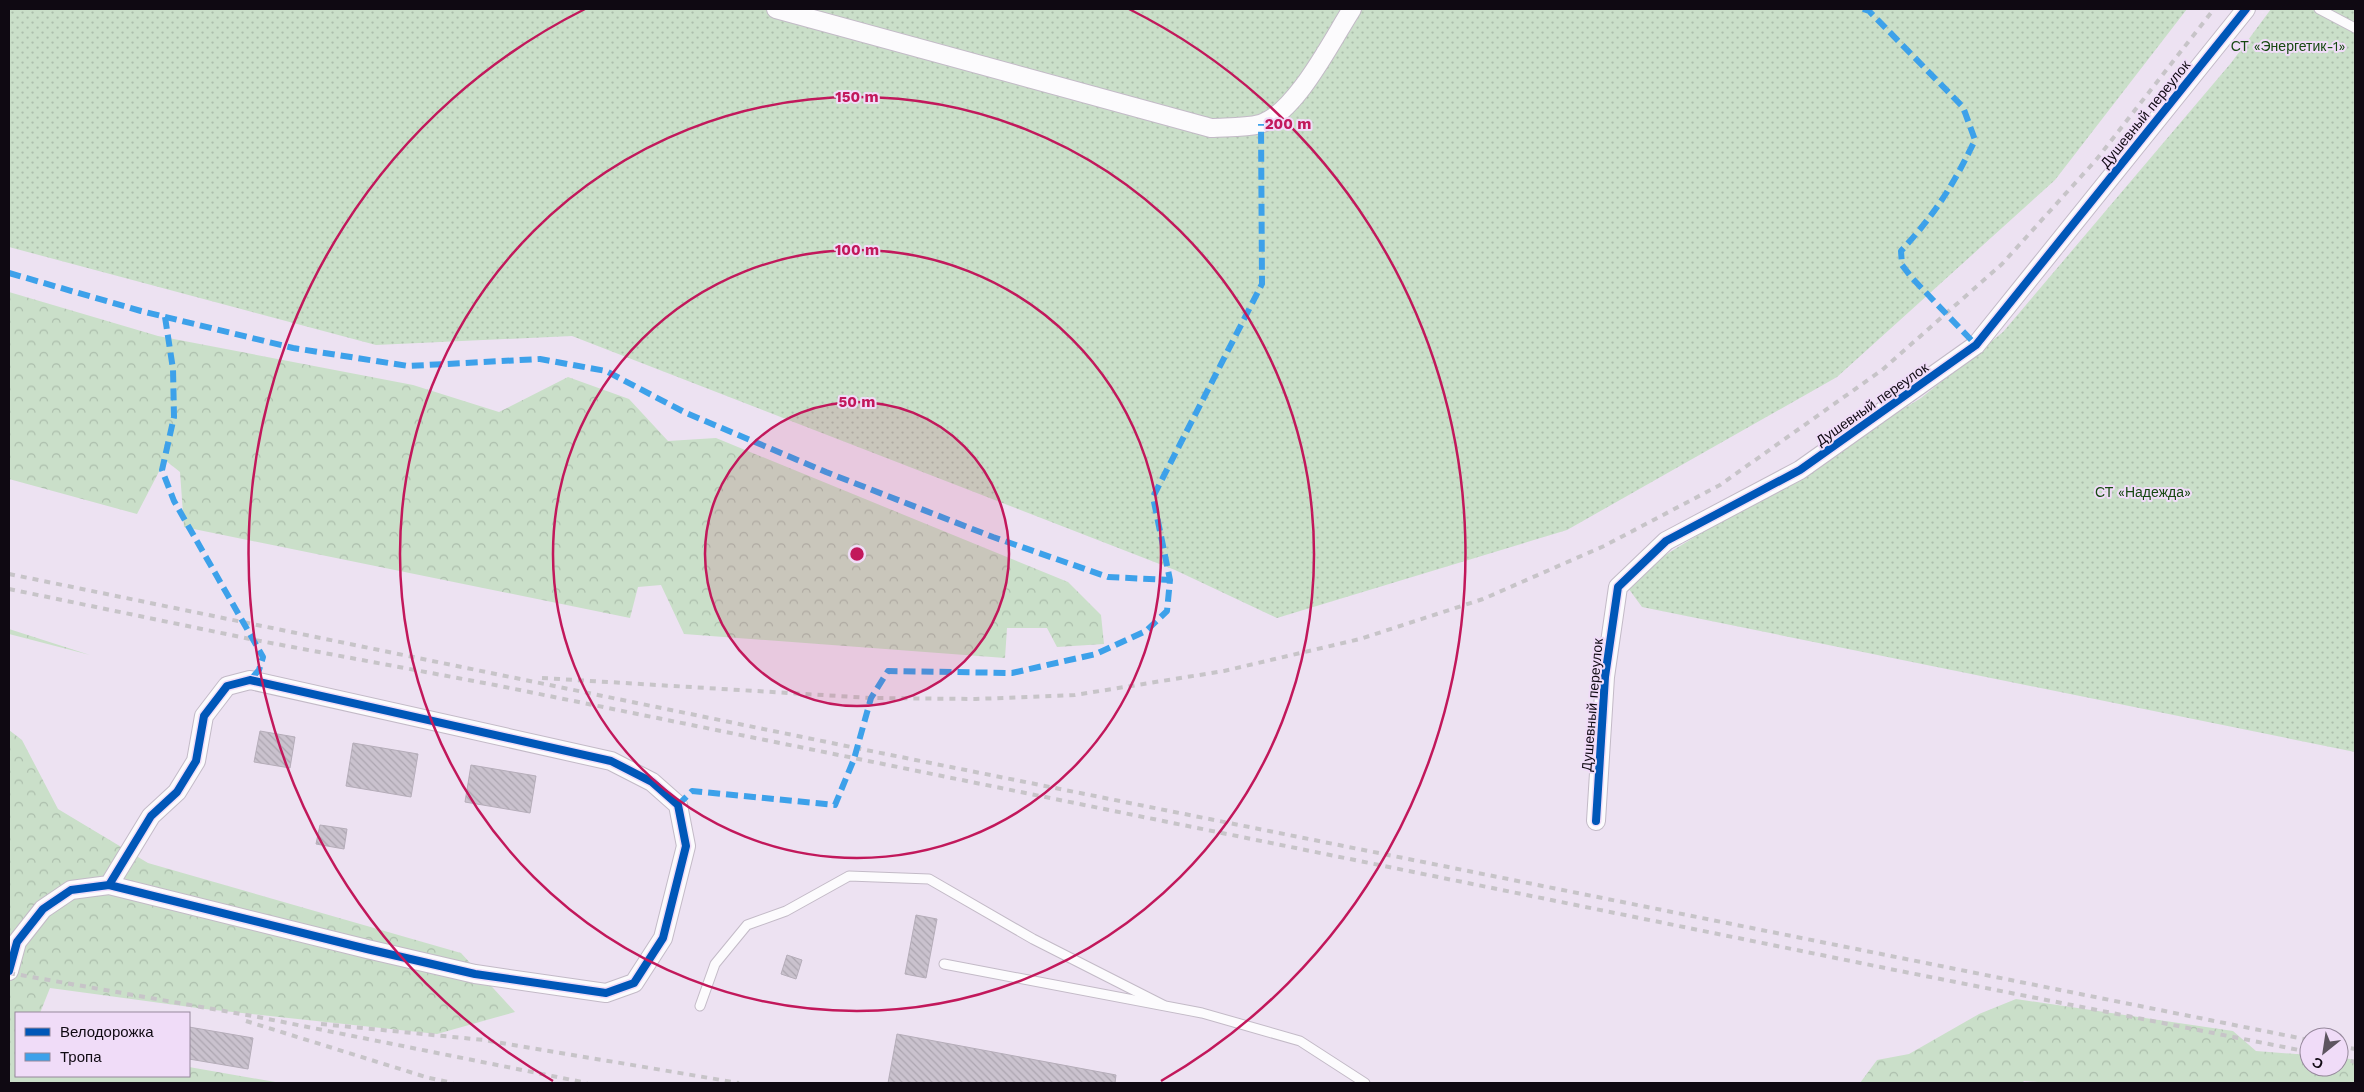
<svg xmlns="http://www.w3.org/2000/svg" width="2364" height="1092" font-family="'Work Sans',sans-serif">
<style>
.grass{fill:url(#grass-dots)}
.forest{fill:url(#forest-crowns)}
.building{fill:url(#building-back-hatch);stroke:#b5adb9}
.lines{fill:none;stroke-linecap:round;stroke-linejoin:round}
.lane-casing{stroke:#c3bac7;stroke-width:11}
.street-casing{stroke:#c3bac7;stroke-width:20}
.lane{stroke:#fcfbfd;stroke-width:9}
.street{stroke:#fcfbfd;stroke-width:18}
.rail{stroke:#c7c4c8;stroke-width:4;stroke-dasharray:6 6;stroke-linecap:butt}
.quiet{stroke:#3da1ea;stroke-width:6;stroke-dasharray:12 6;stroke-linecap:butt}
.cycleway-casing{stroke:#f0dcf8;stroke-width:11}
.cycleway{stroke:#0057b8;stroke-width:8}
.ring{fill:none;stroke:#c2185b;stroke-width:2.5}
.labels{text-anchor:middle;stroke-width:4;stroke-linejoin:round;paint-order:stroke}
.park-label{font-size:14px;fill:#164911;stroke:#f0dcf8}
.street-label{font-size:14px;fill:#0f0912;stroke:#f0dcf8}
.centre{fill:#c2185b;stroke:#f0dcf8;stroke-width:2.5}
.ring-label{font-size:15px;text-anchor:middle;font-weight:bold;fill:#c2185b;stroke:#f0dcf8;stroke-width:4;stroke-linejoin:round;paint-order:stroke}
</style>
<defs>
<pattern id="grass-dots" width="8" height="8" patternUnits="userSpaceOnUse" patternTransform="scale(1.25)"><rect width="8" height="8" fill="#cadfc9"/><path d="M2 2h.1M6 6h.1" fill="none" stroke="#acbeac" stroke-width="1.8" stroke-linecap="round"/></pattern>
<pattern id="forest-crowns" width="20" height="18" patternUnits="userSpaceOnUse" patternTransform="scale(1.25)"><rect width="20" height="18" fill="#cadfc9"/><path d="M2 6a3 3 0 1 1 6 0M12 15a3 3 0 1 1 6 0" fill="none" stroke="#acbeac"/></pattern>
<pattern id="building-back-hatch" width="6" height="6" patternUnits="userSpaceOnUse" patternTransform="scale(1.25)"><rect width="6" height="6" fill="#cac2ce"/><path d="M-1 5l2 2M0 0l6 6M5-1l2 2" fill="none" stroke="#aca5b0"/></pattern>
</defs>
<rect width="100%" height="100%" fill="#ede2f2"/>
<!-- grass -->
<g class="grass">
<polygon points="9,9 2187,9 2055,180 1837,377 1567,530 1277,618 1175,570 572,336 376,345 9,247"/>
<polygon points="2271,9 2355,9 2355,752 1642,607 1623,581 1921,398 2003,332 2231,63"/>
</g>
<!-- forest -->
<g class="forest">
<polygon points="9,292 158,336 413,385 499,412 568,377 629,399 668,441 716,438 1068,582 1101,615 1104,644 1057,647 1047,628 1007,628 1005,658 684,634 661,585 638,587 630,618 184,527 180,472 165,460 137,514 9,479"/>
<polygon points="9,629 90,655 9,634"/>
<polygon points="9,730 22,740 58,809 148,863 461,953 515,1012 437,1034 205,1009 50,988 40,1013 16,1013 16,1076 189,1076 189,1067 281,1083 9,1083"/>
<polygon points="2016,999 2233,1031 2256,1051 2309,1055 2309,1067 2339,1067 2339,1057 2355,1060 2355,1083 2051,1083 2024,1081 2022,1083 1860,1083 1877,1060 1909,1054 1979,1014"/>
</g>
<!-- building -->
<g class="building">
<polygon points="260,731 295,737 290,768 254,762"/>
<polygon points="353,743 418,754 411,797 346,786"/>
<polygon points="471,765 536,776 530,813 465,802"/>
<polygon points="320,825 347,829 344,849 316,844"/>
<polygon points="916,915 937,919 926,978 905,974"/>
<polygon points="787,955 802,960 796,979 781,974"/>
<polygon points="189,1027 253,1038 248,1069 189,1059"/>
<polygon points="897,1034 1116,1075 1115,1083 888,1083"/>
</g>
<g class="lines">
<!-- lane casing -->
<g class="lane-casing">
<g id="lane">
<polyline points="2319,9 2355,28"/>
<polyline points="944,964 1202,1013 1300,1041 1365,1083"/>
<polyline points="700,1006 715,964 747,925 786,911 849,876 929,879 1033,939 1163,1005"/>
</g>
</g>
<!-- street casing -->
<g class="street-casing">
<g id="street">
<path d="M776,9l435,119c15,-1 34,0 49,-4 36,-11 72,-84 92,-115"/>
<polyline points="1596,821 1605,677 1618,587 1666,541 1800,470 1976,345 2246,9"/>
<polyline points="9,971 17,942 43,909 71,890 109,885 367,949 475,974 606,993 634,983 663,938 686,846 678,805 652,782 611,761 250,680 227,686 204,716 196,761 177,792 151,816 109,885"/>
</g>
</g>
<!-- lane -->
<use href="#lane" class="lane"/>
<!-- street -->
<use href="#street" class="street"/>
<!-- rail -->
<g class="rail">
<polyline points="9,574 856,748 2309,1040"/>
<polyline points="9,589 255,640 495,685 1890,969 2309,1052"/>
<polyline points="542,678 871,698 976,699 1075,695 1224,671 1360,639 1483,599 1604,546 1720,485 1882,370 2002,264 2096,160 2214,9"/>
<polyline points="9,973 258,1017 587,1083"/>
<polyline points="246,1021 429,1078 453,1083"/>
<polyline points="321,1024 484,1040 739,1083"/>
<polyline points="2339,1046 2355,1049"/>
<polyline points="2339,1058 2355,1062"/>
</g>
<!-- quiet -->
<g class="quiet">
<path d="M1863,9l6,2 94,96 12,33c-22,46 -40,74 -74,111l1,14 10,13 64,67"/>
<polyline points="9,273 141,311 293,348 408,366 540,359 606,371 684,412 826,472 993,537 1108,577 1170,580"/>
<polyline points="165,317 173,369 174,417 162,470 174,501 263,657 259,670 250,680"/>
<polyline points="678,805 692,791 835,805 854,759 871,698 888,671 1012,673 1096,654 1146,631 1167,611 1170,580 1153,497 1262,284 1261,124"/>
</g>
<!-- cycleway casing -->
<g class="cycleway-casing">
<g id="cycleway">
<polyline points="1596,821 1605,677 1618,587 1666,541 1800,470 1976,345 2246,9"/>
<polyline points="9,971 17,942 43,909 71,890 109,885 367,949 475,974 606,993 634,983 663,938 686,846 678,805 652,782 611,761 250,680 227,686 204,716 196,761 177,792 151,816 109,885"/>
</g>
</g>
<!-- cycleway -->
<use href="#cycleway" class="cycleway"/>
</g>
<!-- distance rings -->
<circle cx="857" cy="554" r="152" fill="#c2185b" fill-opacity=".12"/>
<g class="ring">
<circle cx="857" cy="554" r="152"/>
<circle cx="857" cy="554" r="304"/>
<circle cx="857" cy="554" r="457"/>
<path d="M553 1081A609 609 0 0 1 585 9M1129 9A609 609 0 0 1 1161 1081"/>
</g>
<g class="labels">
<!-- park labels -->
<g class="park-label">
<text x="2288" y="51">СТ «Энергетик-1»</text>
<text x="2143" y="497">СТ «Надежда»</text>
</g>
<!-- street labels -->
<g class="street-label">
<text transform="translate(2145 114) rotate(-51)" y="5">Душевный переулок</text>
<text transform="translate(1872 404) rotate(-35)" y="5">Душевный переулок</text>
<text transform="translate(1592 705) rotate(-85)" y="5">Душевный переулок</text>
</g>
</g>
<circle cx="857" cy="554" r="8" class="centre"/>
<g class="ring-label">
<text x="857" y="102">150 m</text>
<text x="1288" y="129">200 m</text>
<text x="857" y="255">100 m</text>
<text x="857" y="407">50 m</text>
</g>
<!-- border -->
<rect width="2364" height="1092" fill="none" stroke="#0f0912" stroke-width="20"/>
<!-- legend -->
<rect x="15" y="1012" width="175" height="65" fill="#f0dcf8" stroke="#96889c"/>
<rect x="25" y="1028" width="25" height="8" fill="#0057b8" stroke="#96889c"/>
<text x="60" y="1037" font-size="15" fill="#0f0912">Велодорожка</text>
<rect x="25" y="1053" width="25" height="8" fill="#3da1ea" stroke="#96889c"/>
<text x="60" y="1062" font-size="15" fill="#0f0912">Тропа</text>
<!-- north arrow -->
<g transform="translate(2324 1052) rotate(210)"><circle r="24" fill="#f0dcf8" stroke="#96889c"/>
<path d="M0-4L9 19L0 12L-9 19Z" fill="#5d5560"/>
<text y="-8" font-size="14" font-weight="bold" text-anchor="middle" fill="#0f0912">С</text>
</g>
</svg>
